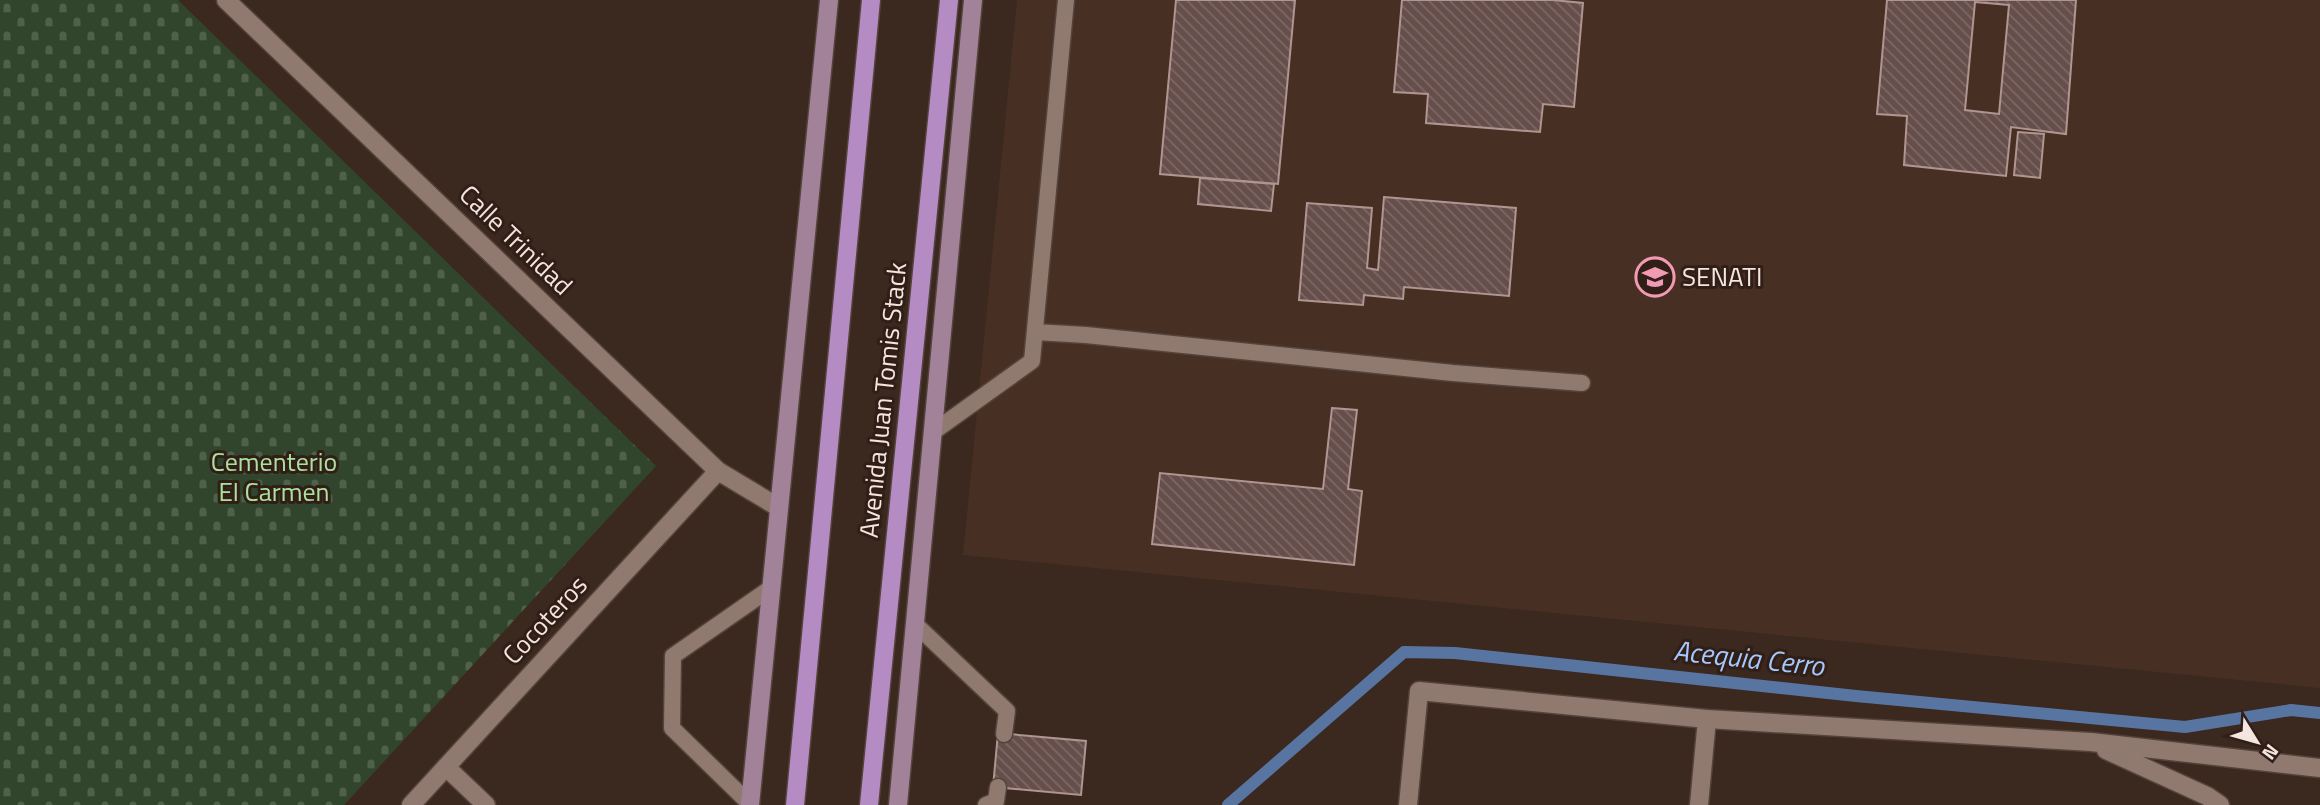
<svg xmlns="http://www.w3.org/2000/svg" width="2320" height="805" font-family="'Titillium Web',sans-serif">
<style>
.built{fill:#482f24}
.cemetery{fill:url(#cemetery-stones)}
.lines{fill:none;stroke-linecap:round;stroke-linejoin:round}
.stream{stroke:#5875a1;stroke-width:12}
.building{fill:url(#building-back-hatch);stroke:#b09591;stroke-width:2;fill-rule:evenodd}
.lane-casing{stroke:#54433c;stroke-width:19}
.street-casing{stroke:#54433c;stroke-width:21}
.secondary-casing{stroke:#54433c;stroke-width:21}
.primary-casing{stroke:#54433c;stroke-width:21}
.lane{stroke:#90796f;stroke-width:16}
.street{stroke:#90796f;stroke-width:18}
.secondary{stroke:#a28298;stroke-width:18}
.primary{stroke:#b48bc2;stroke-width:18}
.labels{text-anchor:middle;stroke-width:6;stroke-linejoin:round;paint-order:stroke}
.street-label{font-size:26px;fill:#f3e6e0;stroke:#311e16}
.poi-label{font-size:26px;fill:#f3e6e0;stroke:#311e16;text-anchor:start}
.park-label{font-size:26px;fill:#aae19f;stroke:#311e16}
.water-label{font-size:28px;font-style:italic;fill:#a4c8fd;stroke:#311e16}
</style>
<defs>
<pattern id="cemetery-stones" width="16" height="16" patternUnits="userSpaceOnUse" patternTransform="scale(1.75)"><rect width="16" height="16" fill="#31452d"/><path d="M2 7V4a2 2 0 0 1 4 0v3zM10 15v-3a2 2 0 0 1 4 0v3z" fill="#4f604b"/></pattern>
<pattern id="building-back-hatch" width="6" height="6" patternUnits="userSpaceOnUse" patternTransform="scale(1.75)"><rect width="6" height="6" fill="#664e4b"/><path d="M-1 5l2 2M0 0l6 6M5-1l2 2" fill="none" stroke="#7c6865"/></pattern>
</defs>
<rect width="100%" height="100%" fill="#3b281f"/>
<!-- built -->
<polygon class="built" points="1017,0 2320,0 2320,688 963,555"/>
<!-- cemetery -->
<polygon class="cemetery" points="0,0 178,0 656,466 344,805 0,805"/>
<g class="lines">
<!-- stream -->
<polyline class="stream" points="1228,805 1404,652 1455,653 1856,696 2185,727 2291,710 2320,713"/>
</g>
<!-- building -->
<g class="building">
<polygon points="1176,0 1295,0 1278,184 1160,174"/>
<polygon points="1402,0 1553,0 1583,3 1574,107 1543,104 1540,132 1426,123 1428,94 1394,92"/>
<path d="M1887,0h189l-10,134 -55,-7 -5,49 -102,-11 3,-49 -30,-2zM1975,2l34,3 -10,109 -34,-4z"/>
<polygon points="2018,132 2044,134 2040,178 2014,175"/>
<polygon points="1200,178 1274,184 1271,211 1198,204"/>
<polygon points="1384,197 1516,208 1509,296 1404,287 1403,299 1364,295 1363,305 1299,300 1307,203 1372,208 1367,268 1378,270"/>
<polygon points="1332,408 1357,410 1348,489 1362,491 1354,565 1152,544 1160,473 1323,489"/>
<polygon points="998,733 1086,741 1081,795 993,787"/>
</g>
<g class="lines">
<!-- lane casing -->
<g class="lane-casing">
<g id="lane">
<polyline points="1035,332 1086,335 1453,373 1582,383"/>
<polyline points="933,432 1032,361 1066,0"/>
<polyline points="915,624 1007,711 1004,734"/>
<polyline points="750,804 672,728 673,656 771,588"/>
<polyline points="986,805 996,801 998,787"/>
</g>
</g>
<!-- street casing -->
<g class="street-casing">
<g id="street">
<polyline points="226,0 718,471 778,507"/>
<polyline points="2106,750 2207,796 2220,805"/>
<polyline points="446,767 486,805"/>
<polyline points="411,805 718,471"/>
<polyline points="1408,805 1419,691 1707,719 2091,742 2320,768"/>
<polyline points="1699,805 1707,719"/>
</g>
</g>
<!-- secondary casing -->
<g class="secondary-casing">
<g id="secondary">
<polyline points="750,805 829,0"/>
<polyline points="898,805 973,0"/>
</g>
</g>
<!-- primary casing -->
<g class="primary-casing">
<g id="primary">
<polyline points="795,805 871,0"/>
<polyline points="869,805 949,0"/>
</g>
</g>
<!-- lane -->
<use href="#lane" class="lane"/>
<!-- street -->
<use href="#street" class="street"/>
<!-- secondary -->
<use href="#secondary" class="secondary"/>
<!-- primary -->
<use href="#primary" class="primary"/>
</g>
<!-- icons -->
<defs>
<g id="university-ring" transform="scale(2.0125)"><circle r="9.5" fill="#311e16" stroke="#f19ab3" stroke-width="1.5"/><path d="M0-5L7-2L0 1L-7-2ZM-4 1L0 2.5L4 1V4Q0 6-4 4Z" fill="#f19ab3"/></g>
</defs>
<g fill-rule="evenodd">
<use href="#university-ring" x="1655" y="277"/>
</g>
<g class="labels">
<!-- street labels -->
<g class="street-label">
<text transform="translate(516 240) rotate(44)" y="9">Calle Trinidad</text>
<text transform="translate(883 400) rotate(-84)" y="9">Avenida Juan Tomis Stack</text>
<text transform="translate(545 620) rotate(-47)" y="9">Cocoteros</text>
</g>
<!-- poi labels -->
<g class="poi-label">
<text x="1682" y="286">SENATI</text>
</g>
<!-- park labels -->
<g class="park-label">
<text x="274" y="471">Cementerio<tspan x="274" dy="30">El Carmen</tspan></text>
</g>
<!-- water labels -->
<g class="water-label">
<text transform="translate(1749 658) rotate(6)" y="10">Acequia Cerro</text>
</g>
</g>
<!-- north arrow -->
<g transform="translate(2257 742) rotate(127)" stroke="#311e16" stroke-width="5" paint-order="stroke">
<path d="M0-5L12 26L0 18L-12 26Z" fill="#f3e6e0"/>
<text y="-10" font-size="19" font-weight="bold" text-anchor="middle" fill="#f3e6e0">N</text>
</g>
</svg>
